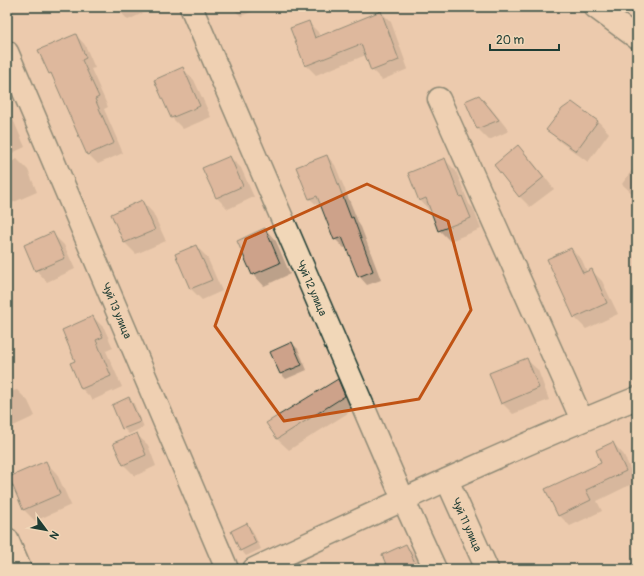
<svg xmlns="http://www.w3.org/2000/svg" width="644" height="576" font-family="Pangolin,sans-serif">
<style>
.shadow{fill:#0003}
.building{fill:#cda28a;stroke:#1f3d34}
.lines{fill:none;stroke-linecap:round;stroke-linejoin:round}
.minor-casing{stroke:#1f3d34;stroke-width:25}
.minor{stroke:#f1d7b8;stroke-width:22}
.marked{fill:none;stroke:#c05314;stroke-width:3;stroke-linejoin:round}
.labels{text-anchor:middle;stroke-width:4;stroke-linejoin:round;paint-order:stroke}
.street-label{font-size:11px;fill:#1f3d34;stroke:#f1d7b8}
</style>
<rect width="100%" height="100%" fill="#eccaad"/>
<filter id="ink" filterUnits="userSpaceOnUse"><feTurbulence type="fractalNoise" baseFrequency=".025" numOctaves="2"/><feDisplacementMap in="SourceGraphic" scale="8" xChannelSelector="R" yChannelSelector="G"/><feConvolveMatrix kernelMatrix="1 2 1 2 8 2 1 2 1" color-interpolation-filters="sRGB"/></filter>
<g filter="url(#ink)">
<!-- shadow -->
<g class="shadow">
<polygon points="116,7 156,7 128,20"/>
<polygon points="231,7 264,7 241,16"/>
<polygon points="381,12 391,22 408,69 382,80 372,70 366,55 316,75 306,65 308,22 318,32 320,37"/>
<polygon points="76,35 85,45 95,68 91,69 108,107 104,109 123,153 98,164 88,154 54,77 50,73"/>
<polygon points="183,69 194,80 211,117 183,129 172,118 156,81"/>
<polygon points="479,96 490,107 509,131 489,140 478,129 466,102"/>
<polygon points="572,103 598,121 609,133 588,162 559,141 548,130"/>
<polygon points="7,112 12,117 25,147 8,155 7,153"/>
<polygon points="518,146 529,157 554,189 530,207 519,196"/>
<polygon points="327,156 335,165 359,224 361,227 381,280 367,285 359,276 347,247 344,248 335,239 322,206 319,207 310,199 298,167"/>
<polygon points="230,157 241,168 254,197 228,209 216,197"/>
<polygon points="17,159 28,170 37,192 7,205 7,164"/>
<polygon points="445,160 456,171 469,204 473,208 481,229 450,241 439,230 431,212 420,200"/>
<polygon points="637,163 637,198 622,184"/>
<polygon points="142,201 153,213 166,241 136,254 125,243"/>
<polygon points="265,229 276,241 290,274 264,286 253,274"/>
<polygon points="53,234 64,245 75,269 47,282 36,270"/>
<polygon points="196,246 207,257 222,291 202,300 191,289 176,255"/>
<polygon points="571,249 582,260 587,272 591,270 602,281 618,314 586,329 575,318 548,260"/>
<polygon points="93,317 104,328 113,348 106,351 122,387 93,400 82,389 71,364 76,361"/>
<polygon points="292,343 298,349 307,370 286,379 281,374"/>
<polygon points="526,359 538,370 549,400 513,414 502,403"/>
<polygon points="7,377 13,391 17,390 28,401 35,416 7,429"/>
<polygon points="337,380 348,391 356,408 289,450 277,439"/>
<polygon points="129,398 134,404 144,427 129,434 123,428"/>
<polygon points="136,434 148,445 156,466 135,476 124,465 115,444"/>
<polygon points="613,443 624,455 636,482 597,501 602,511 570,526 559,515 603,464"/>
<polygon points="46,462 57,474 71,505 35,521 24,510"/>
<polygon points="247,525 252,530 261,549 246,556 241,550"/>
<polygon points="406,545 417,556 423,569 389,569"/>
</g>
<!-- building -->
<g class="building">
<polygon points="381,11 399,60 371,71 361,44 305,66 290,28 309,21 315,38"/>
<polygon points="76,34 86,58 82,60 99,97 95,99 114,143 87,155 51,73 49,74 38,50"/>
<polygon points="183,67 200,106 171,118 154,80"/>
<polygon points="479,95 499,120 477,129 465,101"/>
<polygon points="572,102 598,121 576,151 546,130 562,109"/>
<polygon points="518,145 544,177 519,197 494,165"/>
<polygon points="327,155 351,218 353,217 373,271 358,277 342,237 334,240 317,196 309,199 296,167"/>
<polygon points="230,156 243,186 216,198 202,168"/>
<polygon points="445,158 460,197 462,196 471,218 438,231 426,198 419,201 408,173"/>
<polygon points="142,200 155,230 124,243 111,214"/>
<polygon points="265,228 280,263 252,275 237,241"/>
<polygon points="53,232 65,258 35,271 24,245"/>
<polygon points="196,245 212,280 190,289 175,254"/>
<polygon points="571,248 583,273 592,269 607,303 574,318 547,259"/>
<polygon points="93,316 103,337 96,340 111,376 81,389 70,363 75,361 62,330"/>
<polygon points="292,342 302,365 280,374 270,352"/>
<polygon points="527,358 539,388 501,404 489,373"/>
<polygon points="338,379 345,396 277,439 266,423"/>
<polygon points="129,397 140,422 122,429 112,405"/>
<polygon points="137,433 146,455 123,465 113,443"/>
<polygon points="613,442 626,471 586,490 591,500 558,516 545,489 601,463 596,450"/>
<polygon points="46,461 60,494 23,510 9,477"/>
<polygon points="247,523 256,543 240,551 231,531"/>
<polygon points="406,544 418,569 388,569 382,555"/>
</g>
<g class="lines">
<!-- minor casing -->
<g class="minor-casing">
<g id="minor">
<path id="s1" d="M191,7l212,492 32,70"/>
<polyline points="595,7 637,38"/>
<path id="s2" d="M7,52l220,517"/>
<polyline points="439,99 582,420"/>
<path id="s3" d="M447,480l40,89"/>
<polyline points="7,539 20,569"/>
<path d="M254,569c127,-59 253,-119 383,-171"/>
</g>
</g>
<!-- minor -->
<use href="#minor" class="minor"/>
</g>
</g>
<!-- marked area -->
<path d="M0 0H644V576H0ZM367,184l81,37 23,89 -52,89 -135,22 -69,-95 31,-87z" fill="#eccaad" fill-opacity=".55" fill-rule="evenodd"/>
<path class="marked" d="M367,184l81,37 23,89 -52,89 -135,22 -69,-95 31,-87z"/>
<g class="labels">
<!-- street labels -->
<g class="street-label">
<text dy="4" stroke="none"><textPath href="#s1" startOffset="306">Чуй 12 улица</textPath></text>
<text dy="4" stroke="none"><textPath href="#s2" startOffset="281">Чуй 13 улица</textPath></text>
<text dy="4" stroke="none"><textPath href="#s3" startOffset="49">Чуй 11 улица</textPath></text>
</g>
</g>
<!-- margin -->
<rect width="644" height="576" fill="none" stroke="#f1d7b8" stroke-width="24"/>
<rect x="12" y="12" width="620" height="552" fill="none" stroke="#1f3d34" stroke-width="1.5" filter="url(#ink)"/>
<!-- north arrow -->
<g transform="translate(46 530) rotate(122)" stroke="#f1d7b8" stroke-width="3" paint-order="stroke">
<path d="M0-3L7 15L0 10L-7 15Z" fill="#1f3d34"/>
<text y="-6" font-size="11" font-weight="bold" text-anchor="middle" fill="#1f3d34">N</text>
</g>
<!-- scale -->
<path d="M490 44v6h69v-6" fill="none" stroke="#1f3d34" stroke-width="2"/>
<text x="496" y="44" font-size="12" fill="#1f3d34" stroke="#f1d7b8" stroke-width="3" paint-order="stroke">20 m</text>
</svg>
